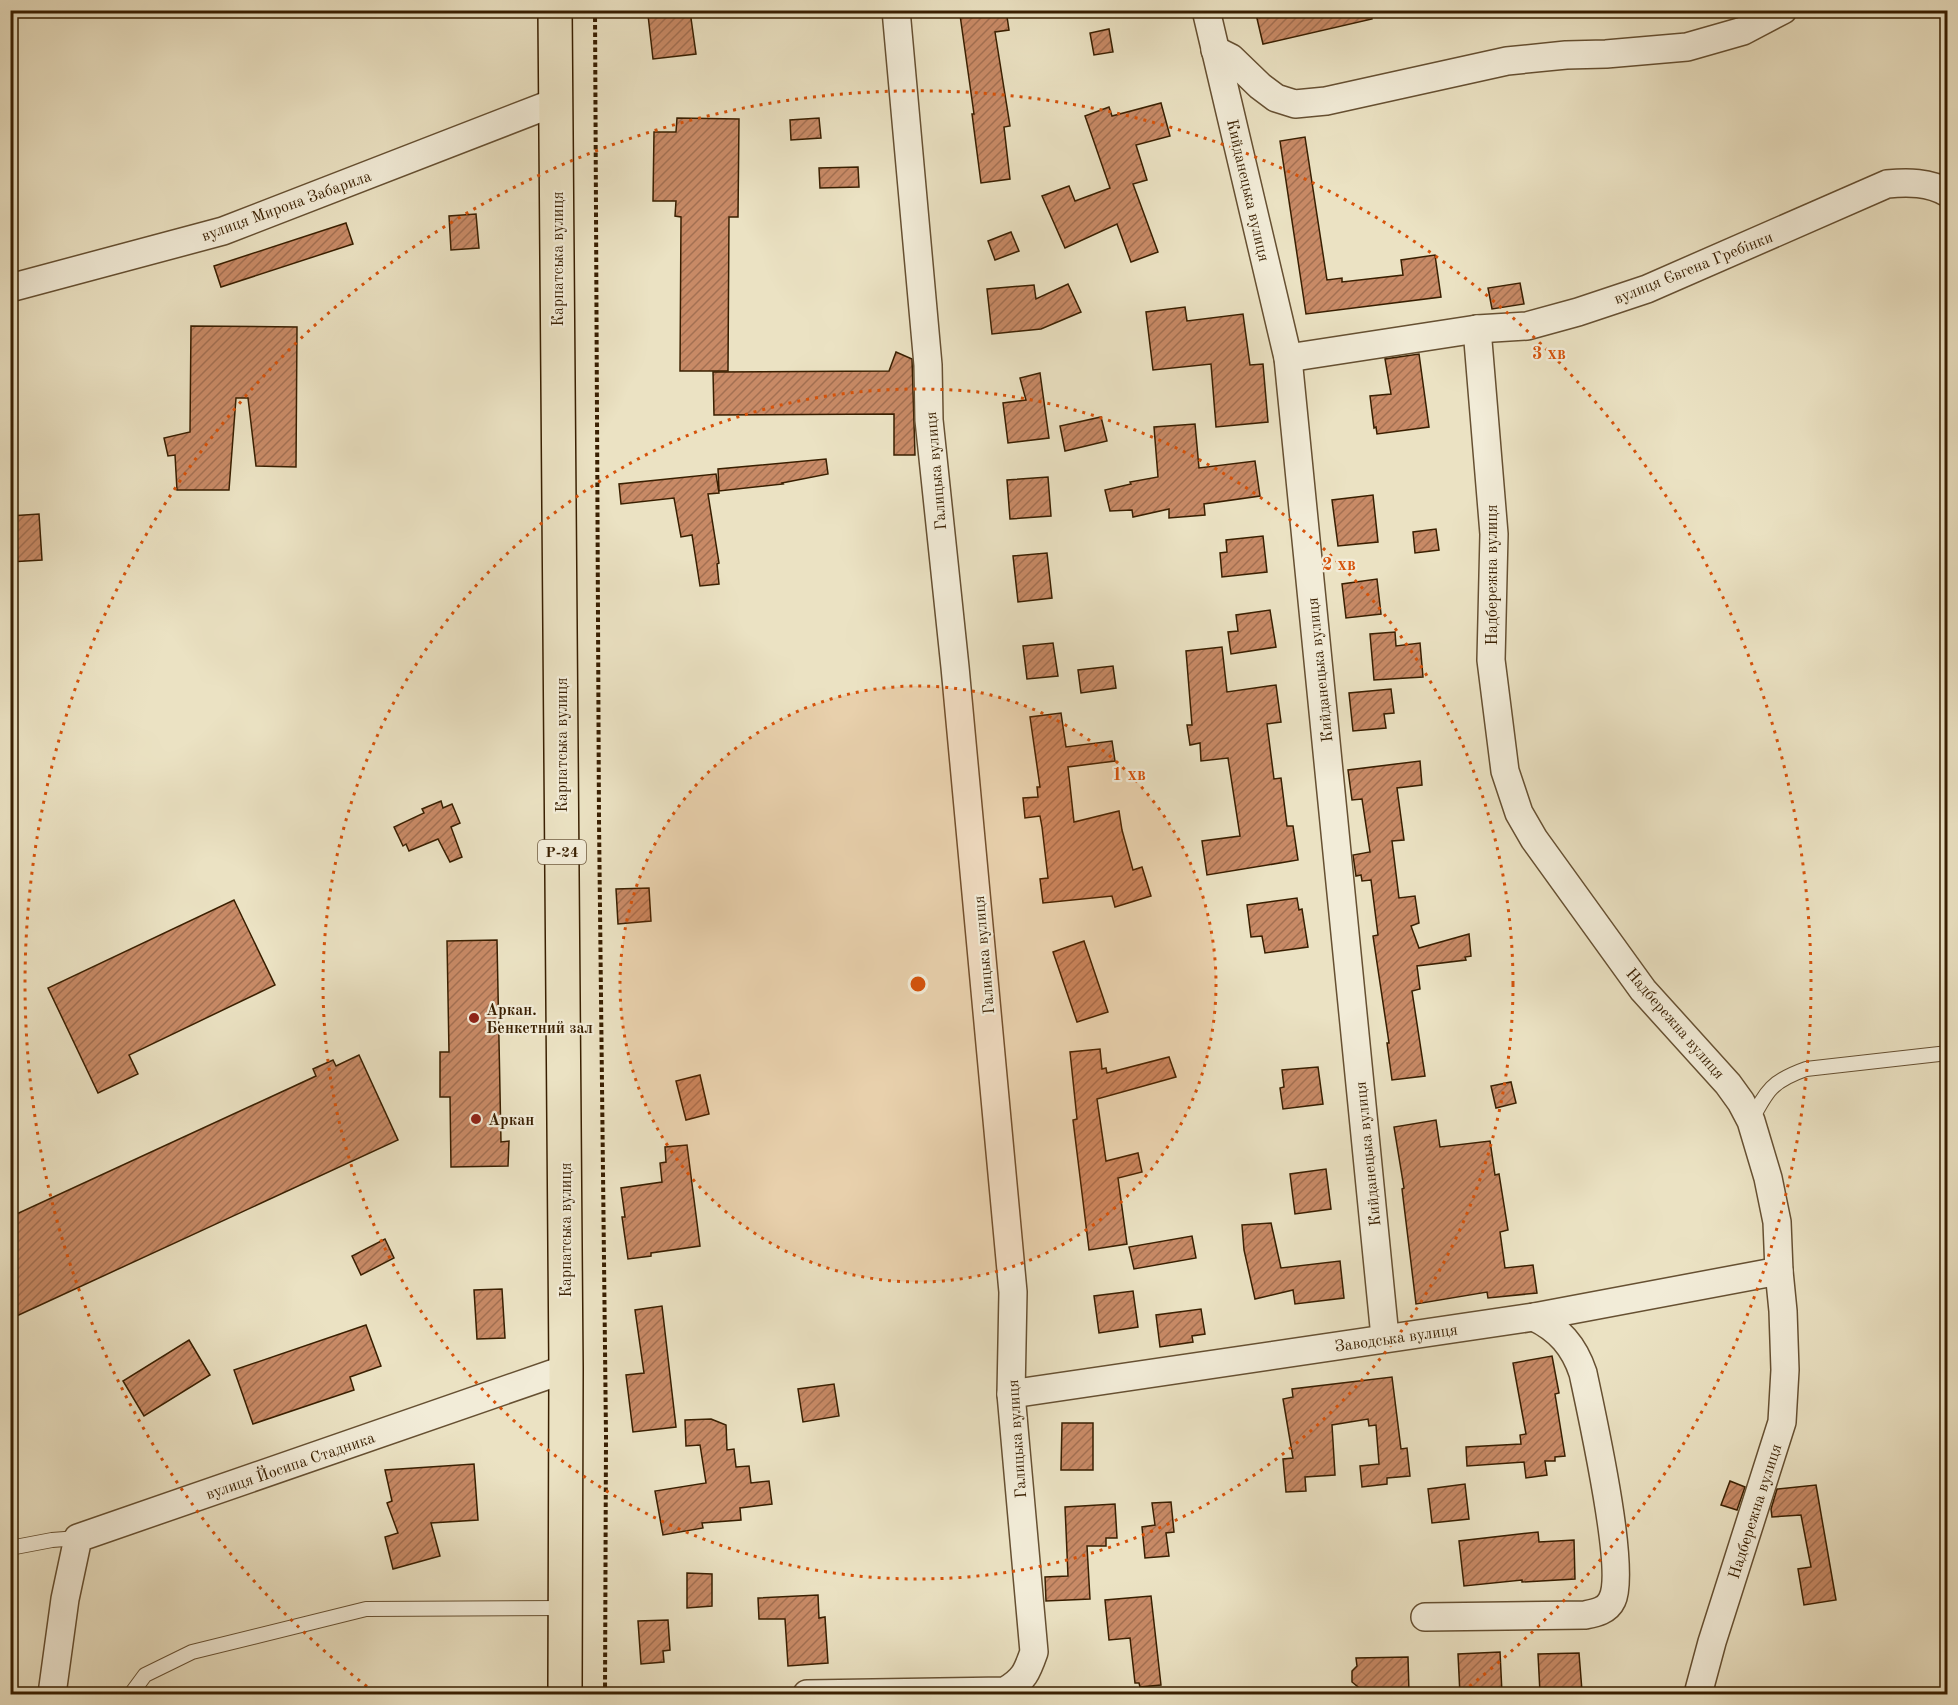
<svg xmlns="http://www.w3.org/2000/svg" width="1958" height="1705" font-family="'Old Standard TT',serif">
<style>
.building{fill:url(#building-hatch);stroke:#391f01;stroke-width:1.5}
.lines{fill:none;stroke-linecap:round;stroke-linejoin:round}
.service-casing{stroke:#665032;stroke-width:16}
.minor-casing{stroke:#665032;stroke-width:30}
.primary-casing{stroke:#391f01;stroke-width:36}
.path{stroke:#391f01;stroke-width:4;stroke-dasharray:4.5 3;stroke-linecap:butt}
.service{stroke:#f2ecd8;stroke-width:14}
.minor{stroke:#f2ecd8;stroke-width:27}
.primary{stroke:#ebe2c3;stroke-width:33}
.ring{fill:none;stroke:#d6530b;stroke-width:3;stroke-dasharray:3 6}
.poi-dot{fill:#8f2418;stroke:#f2ecd8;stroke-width:2}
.labels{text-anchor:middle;stroke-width:4.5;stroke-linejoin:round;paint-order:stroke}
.shield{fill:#f2ecd8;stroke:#705c42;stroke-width:1.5}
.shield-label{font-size:15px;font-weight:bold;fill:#391f01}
.street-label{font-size:16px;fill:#391f01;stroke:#f2ecd8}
.poi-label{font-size:16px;font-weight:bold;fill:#391f01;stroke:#f2ecd8;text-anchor:start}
.centre{fill:#d6530b;stroke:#f2ecd8;stroke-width:3}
.ring-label{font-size:18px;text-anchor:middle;font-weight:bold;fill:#d6530b;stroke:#f2ecd8;stroke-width:4.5;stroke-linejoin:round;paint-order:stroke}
</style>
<defs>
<pattern id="building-hatch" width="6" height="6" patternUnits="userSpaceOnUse" patternTransform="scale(1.5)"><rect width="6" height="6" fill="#c88a66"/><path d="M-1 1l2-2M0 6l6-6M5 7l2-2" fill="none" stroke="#a37052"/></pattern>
</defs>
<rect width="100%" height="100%" fill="#ebe2c3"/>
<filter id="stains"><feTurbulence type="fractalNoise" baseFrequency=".00333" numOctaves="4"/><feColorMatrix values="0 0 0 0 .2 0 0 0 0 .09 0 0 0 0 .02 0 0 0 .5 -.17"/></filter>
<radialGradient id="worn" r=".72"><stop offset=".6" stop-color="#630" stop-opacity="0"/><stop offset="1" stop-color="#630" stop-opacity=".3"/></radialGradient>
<!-- building -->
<g class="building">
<polygon points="992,10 1006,10 1009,30 995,32 1010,126 1004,127 1010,179 981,183 972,114 974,114 960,15"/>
<polygon points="1255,10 1371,10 1372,19 1263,44"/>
<polygon points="690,11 696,54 653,59 648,15"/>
<polygon points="1109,29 1113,52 1094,55 1090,33"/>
<polygon points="1161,103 1170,136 1136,145 1147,180 1133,184 1158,252 1131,262 1117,224 1065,248 1042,196 1069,186 1075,201 1110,188 1085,116 1109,107 1112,116"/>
<polygon points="677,118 739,119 738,217 729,217 728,371 680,371 681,217 675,216 676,201 653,201 654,132 676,132"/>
<polygon points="819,118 821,138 791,140 790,120"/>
<polygon points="1305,137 1327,280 1342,278 1342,282 1403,275 1401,260 1435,255 1441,297 1306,314 1280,141"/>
<polygon points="858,167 859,187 820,188 819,168"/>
<polygon points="476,214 479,248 451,250 449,216"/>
<polygon points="346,223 353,244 221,287 214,266"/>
<polygon points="1011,232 1019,251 995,260 988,241"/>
<polygon points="1520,283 1524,304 1492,309 1488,288"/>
<polygon points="1068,284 1081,312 1041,329 992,334 987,289 1034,285 1036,299"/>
<polygon points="1185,307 1187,321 1243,314 1250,365 1263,364 1268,422 1216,427 1211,364 1153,370 1146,312"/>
<polygon points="191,326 297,327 296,467 256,466 248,398 236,398 229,490 177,490 175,455 168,456 164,438 190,432"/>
<polygon points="896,352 912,359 915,455 894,455 894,414 714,415 713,372 889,371"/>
<polygon points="1419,354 1429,427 1377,434 1376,427 1374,428 1370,396 1391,394 1385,359"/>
<polygon points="1040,373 1049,438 1008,443 1003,403 1026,400 1020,378"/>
<polygon points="1101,417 1107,441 1065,451 1060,426"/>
<polygon points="1195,424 1199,468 1255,461 1260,496 1204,504 1205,515 1169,518 1169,509 1133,517 1132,510 1110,511 1105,490 1131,484 1130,482 1158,477 1154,427"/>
<polygon points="826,459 828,474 782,483 783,484 719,491 718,469"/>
<polygon points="716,474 719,493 708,494 719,563 717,564 719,584 700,586 692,535 681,537 674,498 621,504 619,484"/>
<polygon points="1048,477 1051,516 1010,519 1007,480"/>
<polygon points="1373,495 1378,542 1338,546 1332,500"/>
<polygon points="39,514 42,560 10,562 10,516"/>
<polygon points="1436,529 1439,550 1415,553 1413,532"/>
<polygon points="1263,536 1267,572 1222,577 1220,553 1227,552 1226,540"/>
<polygon points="1047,553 1052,598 1018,602 1013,556"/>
<polygon points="1377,579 1381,614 1346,618 1342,584"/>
<polygon points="1270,610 1276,647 1231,654 1228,632 1238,631 1236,615"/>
<polygon points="1395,632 1396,646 1420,643 1423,677 1374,680 1370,634"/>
<polygon points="1053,643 1058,676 1027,679 1023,646"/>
<polygon points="1222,647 1227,692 1276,685 1281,722 1267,724 1274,779 1281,778 1287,826 1293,826 1298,860 1207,875 1202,841 1240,836 1228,758 1201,761 1200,743 1190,745 1187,725 1192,725 1186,651"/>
<polygon points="1113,666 1116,688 1081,693 1078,670"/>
<polygon points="1391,689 1394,713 1384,714 1386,728 1353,731 1349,693"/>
<polygon points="1061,713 1066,747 1112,741 1115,761 1068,767 1074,822 1119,811 1122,830 1133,870 1142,867 1151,896 1115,907 1112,896 1043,903 1040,879 1048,878 1042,827 1040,816 1025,818 1023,798 1038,797 1037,787 1040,787 1030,717"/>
<polygon points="1420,761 1422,785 1397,788 1404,840 1392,841 1399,898 1415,896 1419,923 1411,926 1419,948 1469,934 1471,956 1465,957 1466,960 1417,966 1420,989 1412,991 1425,1076 1392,1080 1387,1043 1389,1043 1373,936 1378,935 1371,880 1362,881 1361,875 1356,876 1353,855 1370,852 1362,799 1352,800 1348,770"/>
<polygon points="441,801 443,808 452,804 460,823 451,827 462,857 450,862 438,839 409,851 406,844 403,846 394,827 424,813 422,809"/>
<polygon points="649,888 651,921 618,924 616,889"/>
<polygon points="1297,898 1299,910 1302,909 1308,947 1265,953 1262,936 1251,937 1247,905"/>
<polygon points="234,900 275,985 129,1055 138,1074 98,1093 48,988"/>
<polygon points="497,940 501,1142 509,1141 508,1166 451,1167 450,1097 440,1097 440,1052 449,1052 447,941"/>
<polygon points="1084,941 1108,1012 1077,1022 1053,952"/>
<polygon points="1100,1049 1102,1069 1106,1068 1107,1073 1169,1057 1176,1077 1097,1099 1106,1161 1138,1153 1142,1172 1118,1178 1127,1244 1089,1250 1073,1120 1077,1119 1070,1052"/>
<polygon points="359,1055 398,1140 10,1319 10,1217 316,1076 313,1069 333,1060 336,1066"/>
<polygon points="1318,1067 1323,1104 1283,1109 1280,1088 1284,1087 1282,1070"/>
<polygon points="700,1075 709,1114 686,1120 676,1081"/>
<polygon points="1511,1082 1516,1103 1496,1108 1491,1086"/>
<polygon points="1436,1120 1440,1147 1490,1141 1495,1175 1499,1174 1508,1230 1500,1232 1505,1268 1533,1265 1537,1293 1488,1298 1487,1292 1416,1304 1402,1189 1404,1188 1394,1127"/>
<polygon points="687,1145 700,1246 651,1253 651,1256 628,1259 622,1217 625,1217 621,1188 662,1182 660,1163 666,1162 665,1147"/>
<polygon points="1326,1169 1331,1209 1295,1214 1290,1174"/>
<polygon points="1271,1223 1281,1268 1340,1261 1344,1298 1295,1304 1293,1290 1255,1299 1244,1250 1242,1225"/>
<polygon points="1192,1236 1196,1258 1134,1269 1129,1247"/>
<polygon points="385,1239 394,1258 361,1275 352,1256"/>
<polygon points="502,1289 505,1338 477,1339 474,1290"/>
<polygon points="1133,1291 1138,1327 1099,1333 1094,1296"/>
<polygon points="662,1306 676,1427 633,1432 626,1375 644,1373 635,1310"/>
<polygon points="1201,1309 1205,1334 1192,1336 1193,1342 1160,1347 1156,1315"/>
<polygon points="366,1325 381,1366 350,1377 354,1390 253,1424 234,1370"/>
<polygon points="189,1340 210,1375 144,1416 123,1381"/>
<polygon points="1552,1356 1559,1393 1555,1394 1565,1456 1555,1457 1555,1461 1545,1461 1547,1475 1526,1478 1524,1462 1467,1466 1466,1447 1521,1444 1520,1435 1526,1434 1513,1363"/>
<polygon points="1392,1377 1401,1449 1407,1448 1410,1476 1387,1478 1387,1484 1362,1487 1360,1466 1379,1464 1376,1425 1369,1426 1368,1419 1332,1425 1335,1475 1305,1477 1306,1491 1286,1492 1283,1459 1293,1458 1283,1399 1293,1397 1292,1389"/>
<polygon points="834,1384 839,1416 803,1422 798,1389"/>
<polygon points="711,1419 726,1425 727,1450 734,1449 736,1467 749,1466 751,1483 769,1481 772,1504 740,1508 741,1520 702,1523 703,1528 663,1535 655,1491 706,1483 700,1445 686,1446 685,1420"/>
<polygon points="1062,1423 1093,1423 1093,1470 1061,1470"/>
<polygon points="474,1464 478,1520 431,1523 440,1556 393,1569 385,1537 398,1533 387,1503 392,1501 385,1470"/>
<polygon points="1730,1481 1745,1487 1737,1510 1721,1505"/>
<polygon points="1465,1484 1469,1519 1432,1523 1428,1489"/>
<polygon points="1816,1485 1836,1600 1804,1605 1798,1569 1811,1567 1801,1515 1772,1517 1771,1509 1777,1489"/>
<polygon points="1171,1502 1174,1532 1166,1533 1169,1556 1145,1558 1142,1527 1155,1525 1152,1503"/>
<polygon points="1115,1504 1117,1538 1106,1538 1106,1546 1087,1546 1090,1599 1046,1601 1045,1577 1068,1576 1065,1507"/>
<polygon points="1538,1532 1539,1542 1574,1540 1575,1579 1522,1582 1522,1580 1464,1586 1459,1541"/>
<polygon points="687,1573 712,1574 712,1606 687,1608"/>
<polygon points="818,1595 819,1618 825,1617 828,1663 788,1666 785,1619 759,1619 758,1598"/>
<polygon points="1151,1596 1161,1685 1140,1687 1139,1683 1135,1683 1130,1638 1109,1640 1105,1600"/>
<polygon points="668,1620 670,1650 663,1651 664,1662 641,1664 638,1621"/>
<polygon points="1500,1652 1502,1693 1460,1695 1458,1654"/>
<polygon points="1579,1653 1582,1691 1540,1693 1538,1654"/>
<polygon points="1408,1657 1409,1693 1359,1694 1358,1687 1352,1682 1352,1671 1357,1666 1356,1658"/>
</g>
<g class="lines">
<!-- service casing -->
<g class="service-casing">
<g id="service">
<path d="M1751,1121c16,-31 21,-40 55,-52l142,-16"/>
<polyline points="10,1548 52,1540 78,1538"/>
<polyline points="131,1694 145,1675 192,1652 366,1609 565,1608"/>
</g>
</g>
<!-- minor casing -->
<g class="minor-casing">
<g id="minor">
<polyline points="1206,10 1288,358 1385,1337"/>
<polyline points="1215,50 1231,58 1260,86 1276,98 1295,104 1326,101 1507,61 1566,55 1606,54 1687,47 1743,31 1783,10"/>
<polyline points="10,288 223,231 556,102"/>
<polyline points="1477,329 1494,534 1491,660 1505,771 1519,813 1534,839 1643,990 1728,1084 1741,1102 1751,1121 1768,1178 1777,1222 1779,1271 1783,1311 1785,1370 1782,1422 1712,1642 1698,1694"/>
<path d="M1288,358l189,-29 50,-3 51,-14 69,-23 240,-105c21,-2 42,-2 61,9"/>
<polyline points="1011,1394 1534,1317 1779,1271"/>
<path d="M1425,1617l160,-2c10,-2 22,-4 27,-15 15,-29 -21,-189 -29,-227 -9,-27 -24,-44 -49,-56"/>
<polyline points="52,1694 65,1599 78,1538 566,1369"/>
<path d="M807,1694l198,-3c19,-11 22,-19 29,-39l-23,-258 2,-102 -58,-625 -26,-247 -1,-55 -32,-355"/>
</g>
</g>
<!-- primary casing -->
<g class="primary-casing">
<polyline id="primary" points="555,10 566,1369 565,1694"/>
</g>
<!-- path -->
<polyline class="path" points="595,10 599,821 606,1436 605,1694"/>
<!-- service -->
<use href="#service" class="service"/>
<!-- minor -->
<use href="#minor" class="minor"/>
<!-- primary -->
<use href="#primary" class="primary"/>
</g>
<!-- distance rings -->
<circle cx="918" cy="984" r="298" fill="#d6530b" fill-opacity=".12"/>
<g class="ring">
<circle cx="918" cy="984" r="298"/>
<circle cx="918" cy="984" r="595"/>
<path d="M374 1692A893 893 0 1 1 1462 1692"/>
</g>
<!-- markers -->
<g class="poi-dot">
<circle cx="474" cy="1018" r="6"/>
<circle cx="476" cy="1119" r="6"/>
</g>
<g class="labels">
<!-- shield labels -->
<rect class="shield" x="538" y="840" width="48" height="24" rx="4.5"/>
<g class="shield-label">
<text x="562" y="857">Р-24</text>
</g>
<!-- street labels -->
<g class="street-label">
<text transform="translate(1249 190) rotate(77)" y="6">Кийданецька вулиця</text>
<text transform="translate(286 205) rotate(-20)" y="6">вулиця Мирона Забарила</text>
<text transform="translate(557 259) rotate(-90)" y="6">Карпатська вулиця</text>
<text transform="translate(1693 267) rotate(-22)" y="6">вулиця Євгена Гребінки</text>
<text transform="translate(935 471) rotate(-95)" y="6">Галицька вулиця</text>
<text transform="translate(1491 575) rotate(-90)" y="6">Надбережна вулиця</text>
<text transform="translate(1319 670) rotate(-96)" y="6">Кийданецька вулиця</text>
<text transform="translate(561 745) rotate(-90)" y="6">Карпатська вулиця</text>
<text transform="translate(983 955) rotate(-95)" y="6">Галицька вулиця</text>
<text transform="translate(1676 1023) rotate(49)" y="6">Надбережна вулиця</text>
<text transform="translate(1367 1154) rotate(-96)" y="6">Кийданецька вулиця</text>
<text transform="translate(565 1230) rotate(-90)" y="6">Карпатська вулиця</text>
<text transform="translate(1396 1337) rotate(-8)" y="6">Заводська вулиця</text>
<text transform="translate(1016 1439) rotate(-94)" y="6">Галицька вулиця</text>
<text transform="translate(290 1465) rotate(-19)" y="6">вулиця Йосипа Стадника</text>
<text transform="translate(1754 1511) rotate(-72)" y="6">Надбережна вулиця</text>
</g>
<!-- poi labels -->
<g class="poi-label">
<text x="486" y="1015">Аркан.<tspan x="486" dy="18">Бенкетний зал</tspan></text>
<text x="488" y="1125">Аркан</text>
</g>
</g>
<circle cx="918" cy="984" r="9" class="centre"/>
<g class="ring-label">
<text x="1549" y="359">3 хв</text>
<text x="1339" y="570">2 хв</text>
<text x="1129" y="780">1 хв</text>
</g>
<!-- margin -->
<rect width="1958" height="1705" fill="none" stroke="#ebe2c3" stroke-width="36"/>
<rect x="12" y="12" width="1934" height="1681" fill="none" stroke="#391f01" stroke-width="3"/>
<rect x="18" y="18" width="1922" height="1669" fill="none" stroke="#391f01" stroke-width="1.5"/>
<rect width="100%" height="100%" filter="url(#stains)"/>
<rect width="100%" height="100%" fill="url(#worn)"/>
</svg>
